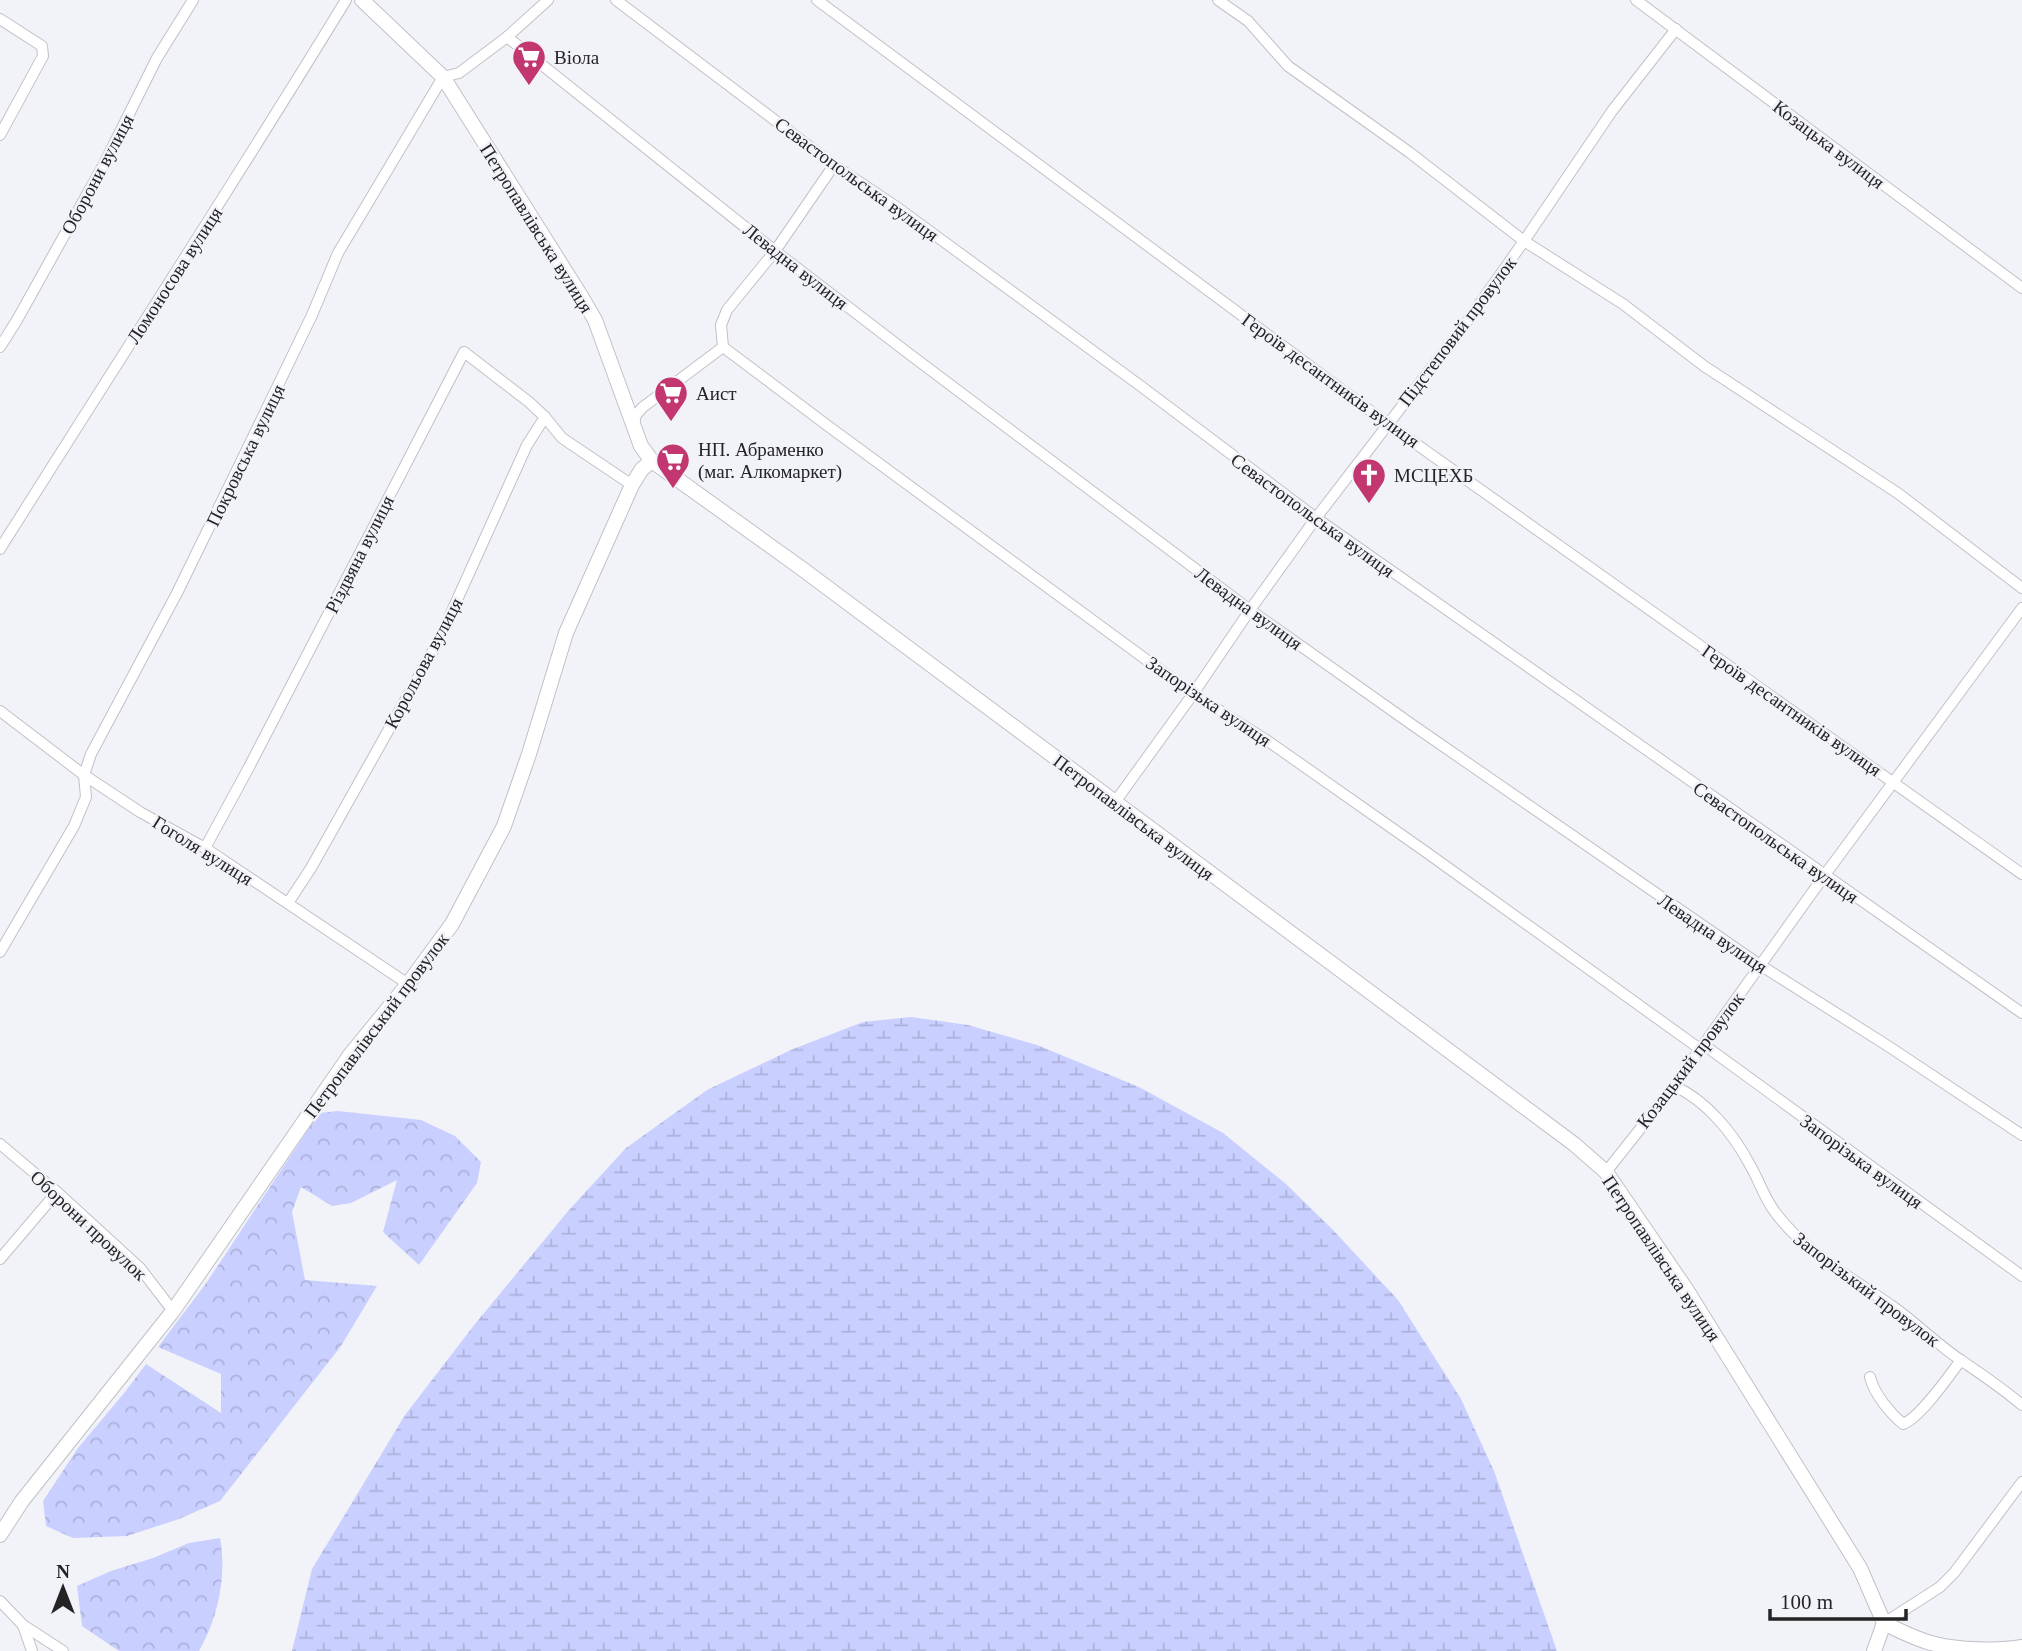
<svg xmlns="http://www.w3.org/2000/svg" width="2022" height="1651" font-family="'Times New Roman',serif">
<style>
.forest{fill:url(#forest-crowns)}
.wetland{fill:url(#wetland-marsh)}
.lines{fill:none;stroke-linecap:round;stroke-linejoin:round}
.minor-casing{stroke:#c0c1c7;stroke-width:12}
.tertiary-casing{stroke:#c0c1c7;stroke-width:16}
.minor{stroke:#fff;stroke-width:10}
.tertiary{stroke:#fff;stroke-width:14}
.labels{text-anchor:middle;stroke-width:5;stroke-linejoin:round;paint-order:stroke}
.poi-label{font-size:19px;fill:#242426;stroke:#f2f3f9;text-anchor:start}
.street-label{font-size:19px;fill:#242426;stroke:#f2f3f9}
</style>
<defs>
<pattern id="forest-crowns" width="20" height="18" patternUnits="userSpaceOnUse" patternTransform="scale(1.75)"><rect width="20" height="18" fill="#c9cffe"/><path d="M2 6a3 3 0 1 1 6 0M12 15a3 3 0 1 1 6 0" fill="none" stroke="#acb2da"/></pattern>
<pattern id="wetland-marsh" width="20" height="14" patternUnits="userSpaceOnUse" patternTransform="scale(1.75)"><rect width="20" height="14" fill="#c9cffe"/><path d="M1 5h8M5 5V1M11 12h8M15 12V8" fill="none" stroke="#acb2da"/></pattern>
</defs>
<rect width="100%" height="100%" fill="#f2f3f9"/>
<!-- forest -->
<g class="forest">
<polygon points="338,1111 421,1120 455,1136 481,1162 477,1183 419,1265 383,1232 397,1180 351,1203 332,1206 301,1187 292,1212 305,1280 377,1286 341,1346 220,1501 179,1519 127,1536 73,1538 46,1526 43,1501 78,1448 125,1392 146,1364 221,1413 221,1374 158,1347 207,1282 319,1113"/>
<path d="M220,1538c7,38 -2,80 -21,113h-80l-37,-25 -5,-40 34,-15 42,-13 36,-15z"/>
</g>
<!-- wetland -->
<polygon class="wetland" points="911,1017 968,1025 1037,1045 1139,1087 1223,1133 1286,1184 1334,1231 1398,1300 1461,1399 1494,1471 1557,1651 292,1651 312,1569 405,1415 475,1324 569,1210 626,1148 707,1090 793,1049 863,1022"/>
<g class="lines">
<!-- minor casing -->
<g class="minor-casing">
<g id="minor">
<polyline points="616,0 834,165 898,208 1142,387 1316,518 2022,1013"/>
<polyline points="817,0 1388,424 2022,874"/>
<polyline points="1218,0 1248,21 1288,66 1409,152 1524,241 1623,304 1704,366 1899,494 2022,588"/>
<polyline points="1636,0 2022,288"/>
<polyline points="0,19 42,46 43,56 0,135"/>
<polyline points="507,37 775,251 912,356 1250,610 1414,726 1760,965 1888,1046 2022,1135"/>
<polyline points="0,347 17,320 104,164 157,58 193,0"/>
<polyline points="723,347 828,426 1193,694 1265,739 1426,852 1700,1049"/>
<polyline points="723,347 721,325 727,310 775,251 834,165"/>
<polyline points="633,427 636,415 643,407 723,347"/>
<path d="M0,549c115,-183 233,-364 346,-549"/>
<polyline points="0,711 84,775 140,812 205,848 408,984"/>
<polyline points="1115,802 1193,694 1250,610 1316,518 1469,319 1524,241 1612,111 1676,29"/>
<polyline points="205,848 248,769 464,352 529,402 545,417 562,438 632,485"/>
<polyline points="288,903 311,868 438,642 527,445 545,417"/>
<polyline points="0,952 74,826 86,797 84,775 91,754 177,593 239,466 312,315 338,253 443,77 459,73 507,37 548,0"/>
<polyline points="1704,1045 2022,1276"/>
<path d="M1674,1086c32,14 59,47 76,79 9,15 14,33 25,47 30,41 79,67 120,96 23,17 43,37 67,53 22,15 39,26 60,44"/>
<polyline points="0,1144 57,1192 140,1268 173,1311"/>
<polyline points="1606,1172 1674,1086 1824,876 2022,608"/>
<polyline points="0,1259 57,1192"/>
<path d="M1870,1377c4,17 20,36 33,47 17,-6 46,-48 58,-64"/>
<polyline points="0,1601 23,1625 63,1651"/>
<polyline points="1884,1623 1940,1587 1954,1573 2022,1482"/>
<polyline points="23,1625 32,1651"/>
</g>
</g>
<!-- tertiary casing -->
<g class="tertiary-casing">
<g id="tertiary">
<polyline points="362,0 443,77 581,296 595,320 641,446 652,461 801,568 1574,1144 1606,1172 1686,1289 1860,1568 1884,1623 1874,1651"/>
<polyline points="0,1535 22,1501 173,1311 350,1055 408,984 452,924 504,826 529,754 566,633 632,485 642,469 652,461"/>
<path d="M1884,1623c16,8 33,17 51,21 23,6 64,7 87,3"/>
</g>
</g>
<!-- minor -->
<use href="#minor" class="minor"/>
<!-- tertiary -->
<use href="#tertiary" class="tertiary"/>
</g>
<!-- icons -->
<defs>
<g id="supermarket-pin" transform="scale(1.75)"><path d="M0 17L-7.5 6A9.5 9.5 0 1 1 7.5 6Z" fill="#c23770" stroke="#f2f3f9"/><path d="M-6-5.5h2.5l.6 2H6L4.5 2H-2.5L-4.4-4H-6ZM-1.5 3.2a1.3 1.3 0 1 0 .1 0ZM3 3.2a1.3 1.3 0 1 0 .1 0Z" fill="#fff"/></g>
<g id="church-pin" transform="scale(1.75)"><path d="M0 17L-7.5 6A9.5 9.5 0 1 1 7.5 6Z" fill="#c23770" stroke="#f2f3f9"/><path d="M-1.2-6h2.4v3.5h3.3v2.4h-3.3V6h-2.4V-.1h-3.3v-2.4h3.3Z" fill="#fff"/></g>
</defs>
<g fill-rule="evenodd">
<use href="#supermarket-pin" x="529" y="57"/>
<use href="#supermarket-pin" x="671" y="393"/>
<use href="#supermarket-pin" x="673" y="460"/>
<use href="#church-pin" x="1369" y="475"/>
</g>
<g class="labels">
<!-- poi labels -->
<g class="poi-label">
<text x="554" y="64">Віола</text>
<text x="696" y="400">Аист</text>
<text x="698" y="456">НП. Абраменко<tspan x="698" dy="22">(маг. Алкомаркет)</tspan></text>
<text x="1394" y="482">МСЦЕХБ</text>
</g>
<!-- street labels -->
<g class="street-label">
<text transform="translate(1829 144) rotate(37)" y="7">Козацька вулиця</text>
<text transform="translate(97 174) rotate(-62)" y="7">Оборони вулиця</text>
<text transform="translate(857 179) rotate(36)" y="7">Севастопольська вулиця</text>
<text transform="translate(537 228) rotate(58)" y="7">Петропавлівська вулиця</text>
<text transform="translate(796 266) rotate(38)" y="7">Левадна вулиця</text>
<text transform="translate(174 275) rotate(-57)" y="7">Ломоносова вулиця</text>
<text transform="translate(1457 331) rotate(-53)" y="7">Підстеповий провулок</text>
<text transform="translate(1331 380) rotate(36)" y="7">Героїв десантників вулиця</text>
<text transform="translate(245 455) rotate(-64)" y="7">Покровська вулиця</text>
<text transform="translate(1313 515) rotate(36)" y="7">Севастопольська вулиця</text>
<text transform="translate(359 554) rotate(-63)" y="7">Різдвяна вулиця</text>
<text transform="translate(1249 608) rotate(36)" y="7">Левадна вулиця</text>
<text transform="translate(423 663) rotate(-62)" y="7">Корольова вулиця</text>
<text transform="translate(1209 701) rotate(34)" y="7">Запорізька вулиця</text>
<text transform="translate(1792 710) rotate(35)" y="7">Героїв десантників вулиця</text>
<text transform="translate(1134 817) rotate(37)" y="7">Петропавлівська вулиця</text>
<text transform="translate(1776 842) rotate(35)" y="7">Севастопольська вулиця</text>
<text transform="translate(203 850) rotate(32)" y="7">Гоголя вулиця</text>
<text transform="translate(1713 933) rotate(34)" y="7">Левадна вулиця</text>
<text transform="translate(376 1025) rotate(-53)" y="7">Петропавлівський провулок</text>
<text transform="translate(1690 1060) rotate(-53)" y="7">Козацький провулок</text>
<text transform="translate(1862 1161) rotate(36)" y="7">Запорізька вулиця</text>
<text transform="translate(89 1225) rotate(43)" y="7">Оборони провулок</text>
<text transform="translate(1662 1258) rotate(56)" y="7">Петропавлівська вулиця</text>
<text transform="translate(1867 1289) rotate(37)" y="7">Запорізький провулок</text>
</g>
</g>
<!-- north arrow -->
<g transform="translate(63 1588)" stroke="#f2f3f9" stroke-width="5" paint-order="stroke">
<path d="M0-5L12 26L0 18L-12 26Z" fill="#242426"/>
<text y="-10" font-size="19" font-weight="bold" text-anchor="middle" fill="#242426">N</text>
</g>
<!-- scale -->
<path d="M1770 1609v10h136v-10" fill="none" stroke="#242426" stroke-width="3.5"/>
<text x="1780" y="1609" font-size="21" fill="#242426" stroke="#f2f3f9" stroke-width="5" paint-order="stroke">100 m</text>
</svg>
